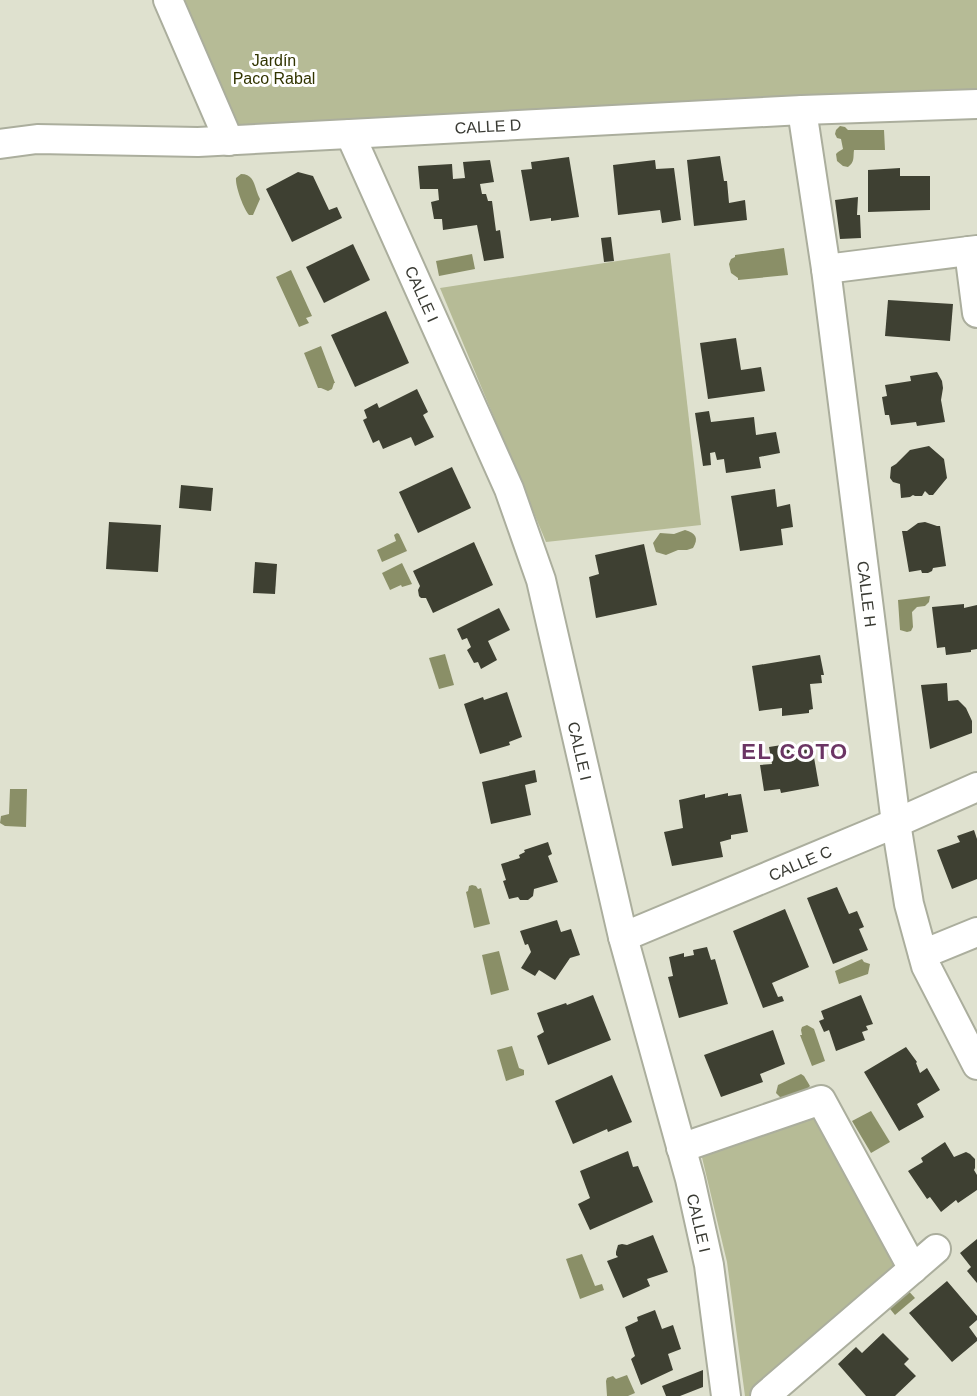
<svg xmlns="http://www.w3.org/2000/svg" width="977" height="1396" font-family="Arial,sans-serif">
<style>
.green{fill:#b6bb96}
.water{fill:#8a8f67}
.building{fill:#3e4032}
.lines{fill:none;stroke-linecap:round;stroke-linejoin:round}
.minor-casing{stroke:#abae9d;stroke-width:32}
.minor{stroke:#fff;stroke-width:28}
.labels{text-anchor:middle;stroke-width:6;stroke-linejoin:round;paint-order:stroke}
.park-label{font-size:16px;fill:#313400;stroke:#fff}
.street-label{font-size:16px;fill:#393a33;stroke:#fff}
.district-label{font-size:22px;font-weight:bold;letter-spacing:1.5px;fill:#6b3564;stroke:#fff}
</style>
<rect width="100%" height="100%" fill="#dfe1cf"/>
<!-- green -->
<g class="green">
<polygon points="168,0 977,0 977,104 229,141"/>
<polygon points="670,253 701,525 546,542 440,288"/>
<polygon points="817,1107 901,1266 750,1396 745,1396 727,1262 700,1149"/>
</g>
<!-- water -->
<g class="water">
<path d="M840,126l5,1 3,3h36l1,20h-31c-1,7 1,12 -6,17l-5,-1 -6,-5 -1,-7 2,-2 5,-3 -2,-10 -4,-1 -2,-4 1,-4z"/>
<path d="M241,174c15,0 13,15 19,25l-7,16h-4c-5,-5 -14,-29 -13,-37z"/>
<polygon points="784,248 788,275 738,280 738,278 731,273 729,264 731,259 735,257 735,255"/>
<polygon points="472,254 475,269 439,276 436,261"/>
<polygon points="291,270 312,316 306,318 309,323 299,327 276,277"/>
<polygon points="321,346 335,383 334,383 332,389 328,391 321,388 318,388 304,353"/>
<path d="M685,530c11,3 14,8 8,18l-6,2h-9l-12,5 -10,-3 -3,-9 7,-10 14,1z"/>
<polygon points="397,533 399,534 407,551 382,562 377,550 396,541 394,535"/>
<polygon points="402,563 412,584 402,587 401,585 390,590 382,573"/>
<polygon points="930,596 929,602 925,606 917,607 912,612 913,627 911,631 907,632 900,630 898,600"/>
<polygon points="445,654 454,685 439,689 429,658"/>
<polygon points="10,789 27,789 26,827 5,826 0,823 1,816 9,814"/>
<polygon points="472,885 476,886 478,889 481,888 490,924 474,928 466,892 468,891 469,886"/>
<polygon points="499,951 509,990 491,995 482,955"/>
<polygon points="862,959 864,962 870,964 868,974 839,984 835,971"/>
<polygon points="807,1025 814,1029 825,1061 812,1066 800,1035 802,1035 801,1030 802,1027"/>
<polygon points="512,1046 519,1068 524,1070 524,1075 506,1081 497,1050"/>
<polygon points="801,1074 804,1076 810,1086 806,1090 784,1098 781,1098 776,1093 778,1085"/>
<polygon points="871,1111 890,1142 871,1153 852,1121"/>
<polygon points="582,1254 595,1286 602,1284 604,1290 580,1299 566,1259"/>
<polygon points="905,1287 915,1298 895,1315 886,1304"/>
<polygon points="627,1375 635,1393 628,1396 607,1396 606,1381 607,1378 613,1376 616,1379"/>
</g>
<!-- building -->
<g class="building">
<polygon points="720,156 724,181 727,181 729,203 745,200 747,220 694,226 687,160"/>
<polygon points="569,157 579,217 551,221 551,218 530,221 521,170 532,169 531,162"/>
<polygon points="490,160 494,182 480,184 482,194 486,194 488,201 492,201 496,231 500,230 504,258 484,261 477,225 443,230 442,219 434,219 431,202 439,200 438,189 420,189 418,166 452,164 453,179 465,178 463,162"/>
<polygon points="655,160 656,169 674,168 681,220 662,223 660,210 618,215 613,165"/>
<polygon points="900,168 900,176 930,176 930,210 868,212 868,170"/>
<polygon points="298,172 313,176 329,210 337,207 342,218 292,242 266,189"/>
<polygon points="858,197 857,215 860,215 861,238 840,239 835,200"/>
<polygon points="611,237 614,261 604,262 601,238"/>
<polygon points="353,244 370,280 324,303 306,267"/>
<polygon points="888,300 953,304 950,341 885,336"/>
<polygon points="386,311 409,363 355,387 331,335"/>
<polygon points="736,338 741,370 761,367 765,391 708,399 700,343"/>
<polygon points="937,372 942,381 943,388 941,400 945,422 917,426 916,422 891,425 889,415 885,415 882,397 887,396 885,385 911,381 910,376"/>
<polygon points="417,389 428,412 423,415 434,437 415,446 411,437 383,449 379,440 373,443 363,420 367,418 364,410 377,403 379,408"/>
<polygon points="709,411 711,422 754,417 756,435 776,432 780,453 759,457 761,468 726,473 724,459 717,460 715,452 710,453 711,465 703,466 695,413"/>
<polygon points="929,446 944,459 947,478 933,495 929,495 925,491 922,496 915,496 913,495 910,497 901,498 900,484 893,482 890,478 891,467 896,464 910,450"/>
<polygon points="452,467 471,508 418,533 399,492"/>
<polygon points="181,485 213,488 211,511 179,508"/>
<polygon points="775,489 777,507 790,504 793,527 781,529 783,545 740,551 731,496"/>
<polygon points="109,522 161,525 158,572 106,569"/>
<polygon points="925,522 937,526 940,526 946,566 933,568 932,571 928,573 922,573 921,570 909,572 902,531 907,531 918,523"/>
<polygon points="474,542 493,585 433,613 426,598 421,598 419,596 418,590 420,586 413,571"/>
<polygon points="644,544 657,605 596,618 589,577 599,574 595,555"/>
<polygon points="255,562 277,564 275,594 253,593"/>
<polygon points="964,604 964,608 977,605 977,649 971,650 971,652 946,655 945,647 937,648 932,607"/>
<polygon points="499,608 510,630 488,641 497,660 481,669 478,662 474,663 467,650 471,647 467,638 462,640 457,629"/>
<polygon points="820,655 824,675 821,675 822,683 810,684 813,709 809,710 809,713 782,716 782,708 759,711 752,666"/>
<polygon points="947,683 948,701 958,700 966,708 972,721 972,733 930,749 921,685"/>
<polygon points="507,692 522,737 509,742 510,745 480,754 464,704 483,697 484,700"/>
<polygon points="788,744 788,750 812,746 819,786 781,793 780,789 764,791 760,765 772,764 769,747"/>
<polygon points="535,770 537,782 525,785 531,815 491,824 482,782"/>
<polygon points="728,793 728,796 741,794 748,832 731,835 731,839 720,842 723,857 672,866 664,832 683,828 679,800 705,794 705,798"/>
<polygon points="974,830 977,839 977,879 952,889 937,850 960,842 957,836"/>
<polygon points="548,842 552,854 548,856 558,882 534,889 533,896 528,900 520,900 518,897 509,899 503,881 506,880 501,864 520,858 519,855 525,852 524,850"/>
<polygon points="837,887 849,914 857,911 864,927 859,929 868,950 833,964 807,898"/>
<polygon points="785,909 809,967 772,983 778,997 782,996 784,1001 763,1008 733,931"/>
<polygon points="557,920 561,932 571,929 580,955 570,958 555,980 539,970 535,976 521,968 531,952 528,944 525,945 520,931"/>
<polygon points="707,947 711,960 715,959 728,1004 679,1018 668,977 673,976 669,957 684,953 684,957 694,955 693,950"/>
<polygon points="593,995 611,1040 548,1065 537,1036 544,1032 537,1013 566,1003 567,1005"/>
<polygon points="861,995 873,1024 866,1026 868,1030 862,1032 865,1040 836,1051 829,1030 824,1032 819,1021 824,1019 821,1011"/>
<polygon points="773,1030 785,1064 760,1074 763,1082 721,1097 704,1055"/>
<polygon points="906,1047 917,1062 916,1063 920,1073 927,1068 940,1090 917,1104 924,1117 899,1131 864,1072"/>
<polygon points="612,1075 632,1122 608,1132 607,1129 573,1144 555,1101"/>
<polygon points="945,1142 954,1157 966,1152 970,1154 975,1159 975,1168 974,1170 977,1175 977,1190 958,1203 956,1200 941,1212 930,1197 927,1199 908,1171 923,1162 921,1158"/>
<polygon points="628,1151 633,1167 638,1166 653,1202 590,1230 578,1204 590,1198 580,1171"/>
<polygon points="653,1235 668,1272 647,1279 650,1286 623,1298 607,1261 618,1257 616,1255 616,1252 618,1245 622,1244 627,1245"/>
<polygon points="977,1239 977,1283 967,1271 971,1267 960,1253"/>
<polygon points="947,1281 977,1316 977,1320 969,1327 977,1338 977,1341 952,1362 909,1313"/>
<polygon points="655,1310 662,1329 673,1325 681,1349 668,1354 673,1370 641,1385 631,1359 635,1356 625,1327 638,1321 637,1317"/>
<polygon points="883,1333 909,1359 904,1364 916,1376 895,1396 866,1396 838,1364 856,1347 862,1353"/>
<polygon points="703,1370 703,1387 680,1396 666,1396 662,1386"/>
</g>
<g class="lines">
<!-- minor casing -->
<g class="minor-casing">
<g id="minor">
<polyline points="168,0 229,141"/>
<polyline points="802,110 826,269 896,823 909,904 926,966 977,1065"/>
<polyline points="350,134 509,489 541,580 623,937 690,1179 709,1265 726,1396"/>
<polyline points="0,144 37,139 198,142 802,110 977,104"/>
<polyline points="969,251 977,313"/>
<polyline points="826,269 977,250"/>
<polyline points="623,937 896,823 977,787"/>
<polyline points="923,954 977,932"/>
<polyline points="681,1148 821,1100 913,1269"/>
<polyline points="765,1396 936,1249"/>
</g>
</g>
<!-- minor -->
<use href="#minor" class="minor"/>
</g>
<g class="labels">
<!-- park labels -->
<g class="park-label">
<text x="274" y="66">Jardín<tspan x="274" dy="18">Paco Rabal</tspan></text>
</g>
<!-- street labels -->
<g class="street-label">
<text transform="translate(488 126) rotate(-3)" y="6">CALLE D</text>
<text transform="translate(422 294) rotate(66)" y="6">CALLE I</text>
<text transform="translate(867 594) rotate(83)" y="6">CALLE H</text>
<text transform="translate(580 751) rotate(77)" y="6">CALLE I</text>
<text transform="translate(800 863) rotate(-23)" y="6">CALLE C</text>
<text transform="translate(699 1223) rotate(77)" y="6">CALLE I</text>
</g>
<!-- district labels -->
<g class="district-label">
<text x="795" y="759">EL COTO</text>
</g>
</g>
</svg>
